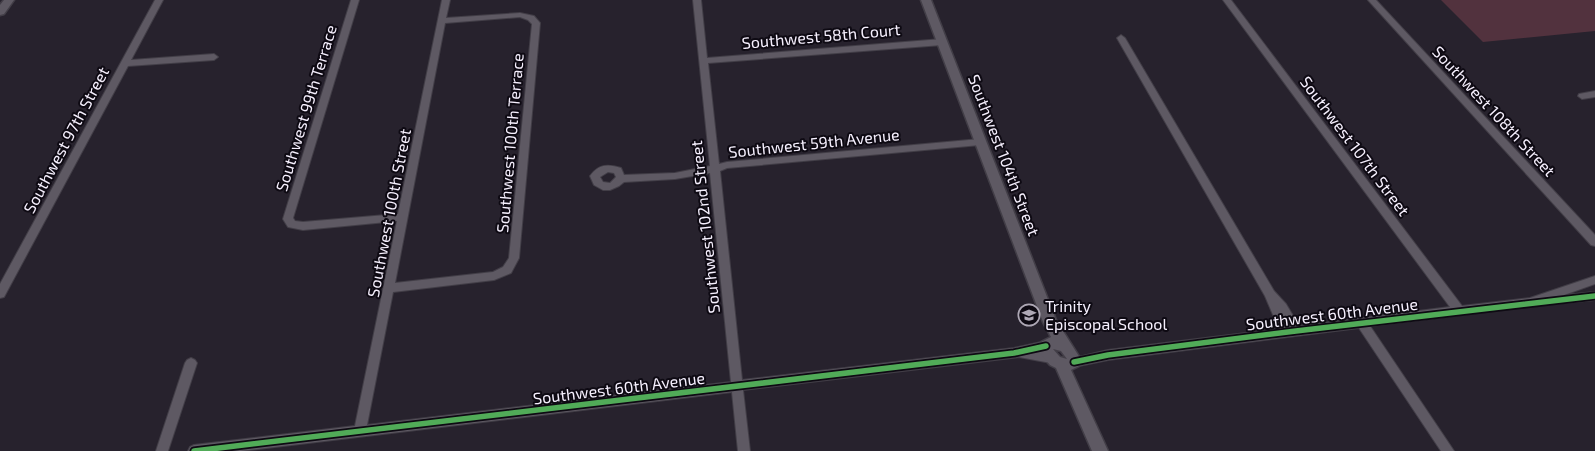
<svg xmlns="http://www.w3.org/2000/svg" width="1595" height="451" font-family="'Exo 2',sans-serif">
<style>
.green{fill:#52323e}
.lines{fill:none;stroke-linecap:round;stroke-linejoin:round}
.minor-casing{stroke:#423e47;stroke-width:2}
.tertiary-casing{stroke:#423e47;stroke-width:3}
.minor{fill:#5e5963;fill-rule:evenodd}
.tertiary{fill:#5e5963;fill-rule:evenodd}
.cycleway-casing{stroke:#0e0a13;stroke-width:9}
.cycleway{stroke:#51ab58;stroke-width:5.5}
.labels{text-anchor:middle;stroke-width:4;stroke-linejoin:round;paint-order:stroke}
.street-label{font-size:16px;fill:#f6f0fe;stroke:#0e0a13}
.poi-label{font-size:16px;fill:#f6f0fe;stroke:#0e0a13;text-anchor:start}
</style>
<rect width="100%" height="100%" fill="#27222d"/>
<!-- green -->
<polygon class="green" points="1441,0 1595,0 1595,31 1483,42"/>
<g class="lines">
<!-- minor casing -->
<g class="minor-casing">
<g id="minor">
<polygon points="155,0 163,0 131,60 214,54 218,57 214,60 128,66 4,297 0,298 0,284"/>
<path d="M351,0h8l-66,218 2,3 8,1 95,-8 44,-214h8l-4,18 74,-5 14,3 6,7 -21,235 -8,15 -17,7 -101,12 -26,133 364,-43 -21,-209 -35,6 -51,3 -5,4 -9,4h-7l-9,-5 -4,-9c9,-12 18,-12 31,-8l3,7 51,-2 35,-7 -17,-166h8l6,58 235,-19 4,3 -4,3 -234,18 11,101 8,-2 253,-23 5,3 -5,3 -253,23 -7,3 22,209 272,-32 32,-7 4,2 2,3 -2,3 -9,3 14,3 2,3 -2,3 -4,2 -32,-6 -276,33 7,61h-12l-6,-59 -491,59h-53l2,-4 4,-2 161,-19 42,-205 -94,9 -15,-3 -5,-8zM520,17l8,3 4,4 -23,234 -6,9 -10,5 -98,11 50,-260zM608,172l6,1 2,4 -6,6 -7,-1 -3,-5z"/>
<polygon points="1223,0 1231,0 1462,306 1530,298 1595,276 1595,284 1564,295 1595,292 1595,300 1531,306 1370,326 1454,451 1441,451 1359,328 1108,360 1074,367 1070,365 1068,362 1070,359 1108,350 1279,329 1265,296 1117,38 1121,35 1125,38 1274,291 1286,304 1299,326 1450,307"/>
<polygon points="1368,0 1376,0 1595,235 1595,246 1591,245"/>
<polygon points="1595,91 1595,97 1582,99 1578,96 1579,94"/>
<polygon points="191,358 195,360 197,363 168,451 156,451 185,363 187,360"/>
</g>
</g>
<!-- tertiary casing -->
<g class="tertiary-casing">
<g id="tertiary">
<polygon points="4,0 14,0 4,14 0,15 0,5"/>
<path d="M921,0h10l125,320 24,38 -1,8 -8,4 37,81h-16l-36,-83 -6,-3 -11,-13 2,-10 10,-5 -8,-15zM1053,349l8,2 6,8 -7,-2z"/>
</g>
</g>
<!-- minor -->
<use href="#minor" class="minor"/>
<!-- tertiary -->
<use href="#tertiary" class="tertiary"/>
<!-- cycleway casing -->
<g class="cycleway-casing">
<g id="cycleway">
<polyline points="1074,362 1108,355 1296,331 1595,296"/>
<polyline points="194,451 1014,353 1046,346"/>
</g>
</g>
<!-- cycleway -->
<use href="#cycleway" class="cycleway"/>
</g>
<!-- icons -->
<defs>
<g id="school-ring" transform="scale(1.125)"><circle r="9.5" fill="#0e0a13" stroke="#aea8b5" stroke-width="1.5"/><path d="M0-5L7-2L0 1L-7-2ZM-4 1L0 2.5L4 1V4Q0 6-4 4Z" fill="#aea8b5"/></g>
</defs>
<g fill-rule="evenodd">
<use href="#school-ring" x="1029" y="315"/>
</g>
<g class="labels">
<!-- street labels -->
<g class="street-label">
<text transform="translate(821 36) rotate(-5)" y="6">Southwest 58th Court</text>
<text transform="translate(306 108) rotate(-73)" y="6">Southwest 99th Terrace</text>
<text transform="translate(1494 111) rotate(47)" y="6">Southwest 108th Street</text>
<text transform="translate(66 140) rotate(-62)" y="6">Southwest 97th Street</text>
<text transform="translate(510 143) rotate(-85)" y="6">Southwest 100th Terrace</text>
<text transform="translate(814 143) rotate(-6)" y="6">Southwest 59th Avenue</text>
<text transform="translate(1355 146) rotate(53)" y="6">Southwest 107th Street</text>
<text transform="translate(1004 155) rotate(69)" y="6">Southwest 104th Street</text>
<text transform="translate(389 213) rotate(-79)" y="6">Southwest 100th Street</text>
<text transform="translate(705 227) rotate(-96)" y="6">Southwest 102nd Street</text>
<text transform="translate(1332 314) rotate(-7)" y="6">Southwest 60th Avenue</text>
<text transform="translate(619 388) rotate(-7)" y="6">Southwest 60th Avenue</text>
</g>
<!-- poi labels -->
<g class="poi-label">
<text x="1045" y="312">Trinity<tspan x="1045" dy="18">Episcopal School</tspan></text>
</g>
</g>
</svg>
